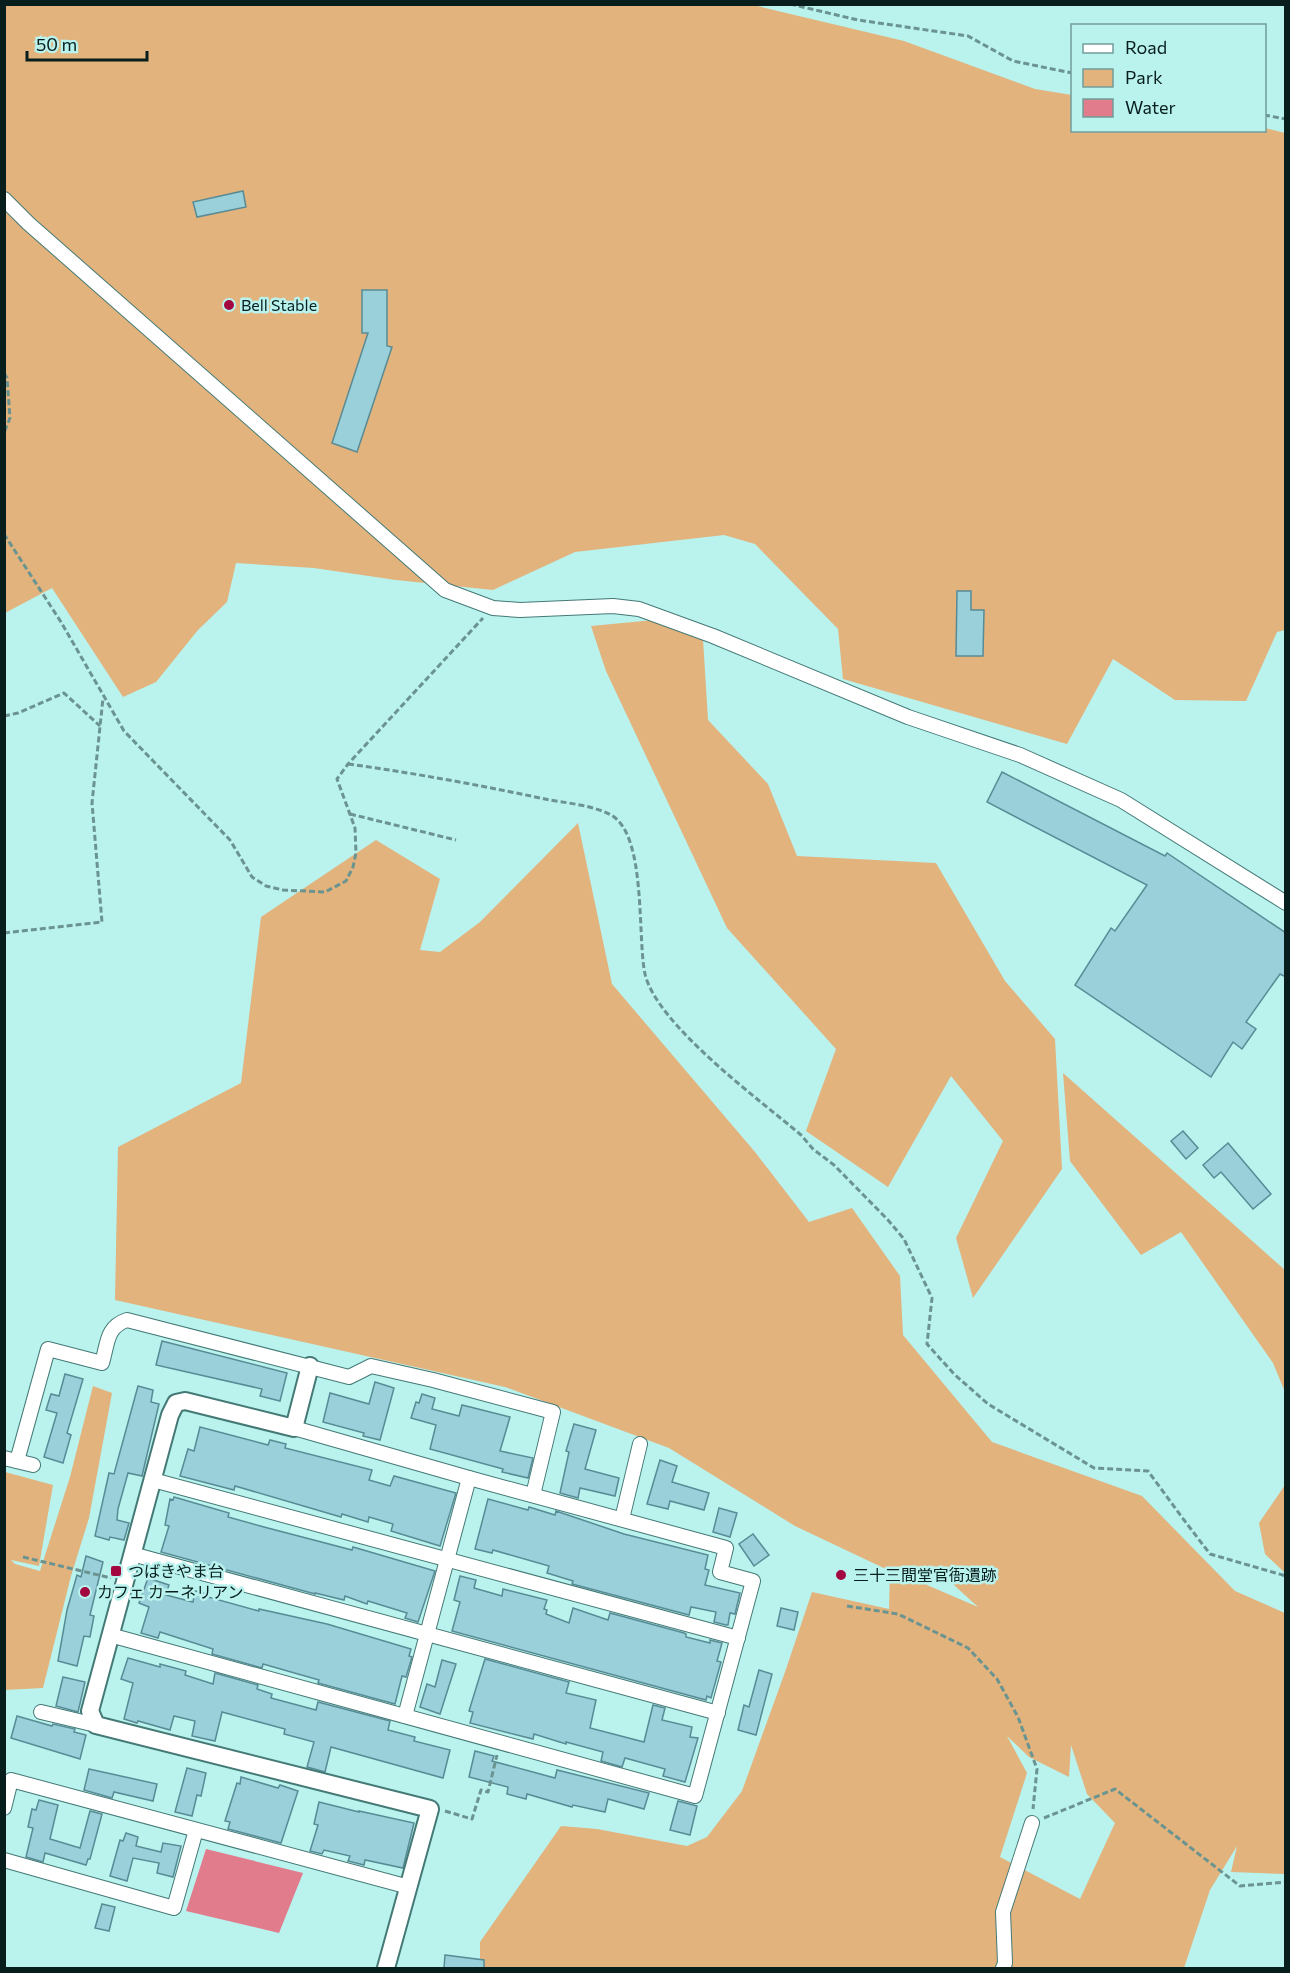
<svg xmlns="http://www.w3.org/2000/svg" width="1290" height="1973" font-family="Commissioner,'Noto Sans JP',sans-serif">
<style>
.green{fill:#e2b37c;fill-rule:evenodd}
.water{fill:#e17c8c}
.building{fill:#9ad0da;stroke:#588b95;stroke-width:1.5}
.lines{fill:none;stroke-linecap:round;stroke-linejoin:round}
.minor-casing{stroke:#447976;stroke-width:16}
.tertiary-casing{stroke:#447976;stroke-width:20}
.path{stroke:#6b9491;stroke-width:3;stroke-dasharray:6 3;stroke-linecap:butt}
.minor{stroke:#fff;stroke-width:14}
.tertiary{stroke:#fff;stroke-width:16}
.poi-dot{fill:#a3073f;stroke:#baf2ee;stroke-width:2}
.labels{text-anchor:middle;stroke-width:5;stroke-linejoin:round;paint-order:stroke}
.poi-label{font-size:16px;fill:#071e1c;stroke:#baf2ee;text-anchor:start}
</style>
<rect width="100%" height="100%" fill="#baf2ee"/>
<!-- green -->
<g class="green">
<polygon points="5,5 753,5 904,41 1035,89 1072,95 1072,130 1264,130 1265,128 1285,133 1285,630 1277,632 1246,701 1175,700 1113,659 1067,744 843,679 838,629 755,544 724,535 575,552 493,590 396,580 314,568 236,563 227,602 198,630 156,682 123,697 52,588 5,613"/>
<polygon points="654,620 703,639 708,720 768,784 797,856 936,863 1005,981 1055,1039 1062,1169 973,1298 956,1238 1003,1141 951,1076 888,1187 806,1131 836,1049 727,928 606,671 591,626"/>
<path d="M578,823l34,161 143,168 54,70 43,-14 48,68 3,59 89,107 150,54 93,95 50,22v261l-54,-2 6,-26 -27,44 -26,78h-704v-26l81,-116 36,3 90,17 20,-9 35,-46 43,-119 27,-80 77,17 1,-38 -95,-45 -126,-78 -164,-61 -390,-87 3,-153 123,-64 20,-166 115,-77 64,39 -20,71 20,2 40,-30zM932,1565l46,42 -51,-22zM1007,1736l22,21 40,20 2,-32 16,49 28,29 -35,76 -80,-42 27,-84z"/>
<polygon points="1063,1073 1285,1270 1285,1392 1273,1363 1181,1232 1141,1255 1070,1161"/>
<polygon points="93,1386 112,1393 89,1518 71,1576 43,1688 5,1690 5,1472 53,1485 39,1566 11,1560 15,1564 40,1571 70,1477"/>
<polygon points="1285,1485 1285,1573 1265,1554 1259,1523"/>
</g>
<!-- water -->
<polygon class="water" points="206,1849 303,1873 279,1933 186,1911"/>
<!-- building -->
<g class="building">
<polygon points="243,191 246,207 197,217 193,202"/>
<polygon points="362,290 387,290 387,346 392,347 357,452 332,443 368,333 362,333"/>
<polygon points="957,591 971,591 971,610 984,610 983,656 956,656"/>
<polygon points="1002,772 1165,856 1167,853 1286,933 1286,977 1280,974 1246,1022 1256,1029 1242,1049 1233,1042 1211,1077 1075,985 1111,928 1115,931 1147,885 987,802"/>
<polygon points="1183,1131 1198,1148 1186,1159 1171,1141"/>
<polygon points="1228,1143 1271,1194 1253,1209 1221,1172 1214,1178 1203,1165"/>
<polygon points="162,1341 287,1373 280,1401 260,1396 262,1389 156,1365"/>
<polygon points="65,1374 83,1379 67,1433 71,1435 63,1463 44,1457 57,1413 46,1410 51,1394 59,1396"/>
<polygon points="375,1382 394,1388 380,1440 363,1436 364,1433 323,1422 330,1393 369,1404"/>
<polygon points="138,1386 153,1390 151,1402 159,1404 142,1476 128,1473 118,1509 117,1520 129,1523 124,1540 110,1537 109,1540 95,1536 109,1473 114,1474"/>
<polygon points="422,1394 435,1398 432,1409 459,1416 462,1405 510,1417 500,1451 533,1458 528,1478 502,1472 503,1469 430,1449 436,1425 411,1418 416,1402 419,1403"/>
<polygon points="574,1424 596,1430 585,1469 619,1478 615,1496 580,1488 578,1498 560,1493 569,1452 566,1451"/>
<polygon points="200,1427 268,1445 270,1440 286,1444 285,1448 372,1470 369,1480 390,1486 394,1476 456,1493 440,1546 391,1531 393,1524 369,1517 368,1522 342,1514 341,1517 235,1486 234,1490 180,1476 188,1449 194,1451"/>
<polygon points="660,1460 677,1466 672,1482 709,1493 704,1510 670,1501 668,1509 647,1504"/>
<polygon points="174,1497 229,1513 228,1517 264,1527 352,1550 353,1547 435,1571 418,1622 405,1618 407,1613 368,1601 367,1604 345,1596 344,1600 315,1593 315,1594 161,1552 169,1526 165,1525 170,1499 173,1500"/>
<polygon points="488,1499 528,1510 529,1507 555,1515 556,1511 624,1534 708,1555 705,1569 709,1570 705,1585 740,1593 735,1614 730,1613 728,1625 726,1625 714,1622 716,1612 691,1607 689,1615 572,1584 573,1581 547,1573 549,1566 493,1550 492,1553 475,1549"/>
<polygon points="719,1508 737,1513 730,1537 713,1532"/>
<polygon points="753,1534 769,1555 754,1566 739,1544"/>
<polygon points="86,1556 103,1562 90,1615 94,1616 90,1637 84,1636 77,1666 58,1661 67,1610 77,1575 81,1577"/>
<polygon points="460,1576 476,1580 474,1588 502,1596 503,1589 547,1600 544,1609 547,1610 546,1614 569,1623 573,1608 608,1620 610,1613 684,1633 686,1634 686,1637 710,1643 710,1640 722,1643 717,1661 721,1662 711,1698 707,1696 706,1700 452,1631 460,1602 454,1600"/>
<polygon points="148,1578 169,1585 166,1595 193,1602 195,1591 208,1594 208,1597 259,1611 259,1609 327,1624 411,1649 409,1656 412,1657 406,1677 402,1676 395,1704 318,1683 319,1680 263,1664 262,1668 212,1654 213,1649 160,1632 158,1638 141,1633 149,1607 139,1603"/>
<polygon points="781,1608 798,1612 794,1630 777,1626"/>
<polygon points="128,1658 160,1667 160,1664 186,1671 185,1675 213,1684 215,1673 258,1685 257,1689 272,1694 271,1698 316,1710 318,1702 390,1721 388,1730 415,1737 414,1741 450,1750 443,1778 331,1747 325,1772 307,1767 314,1742 284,1734 285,1729 222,1712 215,1741 192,1736 195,1721 174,1716 170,1730 138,1721 137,1723 124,1719 133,1683 121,1679"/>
<polygon points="485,1659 569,1682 566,1693 596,1700 590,1728 644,1742 653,1705 665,1708 662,1720 692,1727 690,1737 698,1738 685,1782 663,1776 665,1769 625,1758 622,1767 601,1761 603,1752 566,1742 566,1744 534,1734 533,1739 470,1723 473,1712 469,1711"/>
<polygon points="442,1660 456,1664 440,1714 420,1707 427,1684 435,1687"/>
<polygon points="759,1670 772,1674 756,1735 738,1730 744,1705 749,1707"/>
<polygon points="63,1677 85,1682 78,1712 56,1706"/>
<polygon points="17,1716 52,1726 53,1724 75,1729 74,1732 86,1735 80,1759 11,1738"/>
<polygon points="475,1751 494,1756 492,1761 555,1778 557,1770 649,1793 644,1809 608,1799 605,1812 573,1805 572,1807 527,1794 526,1799 507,1794 508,1787 469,1777"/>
<polygon points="187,1768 206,1773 201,1796 197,1795 192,1816 175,1812"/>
<polygon points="89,1769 157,1784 153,1801 114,1792 112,1798 84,1790"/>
<polygon points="241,1777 278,1788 280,1785 298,1791 281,1843 228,1829 230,1822 225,1821 237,1783 240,1784"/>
<polygon points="39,1800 58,1805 50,1839 80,1848 90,1811 102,1814 90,1859 88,1859 86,1865 45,1853 43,1862 26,1857 33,1828 28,1827 32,1809 36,1810"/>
<polygon points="678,1801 697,1806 690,1835 670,1830"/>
<polygon points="319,1802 359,1812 359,1811 414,1823 403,1868 365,1860 364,1865 348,1861 350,1856 324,1850 322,1854 310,1851 318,1825 314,1824"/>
<polygon points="126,1833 138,1837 136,1846 161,1852 163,1843 181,1846 173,1877 157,1873 159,1863 133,1858 127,1881 110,1876 120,1840 123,1841"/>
<polygon points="102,1904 115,1907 109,1931 95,1928"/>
<polygon points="445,1955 484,1960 484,1968 444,1968"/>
</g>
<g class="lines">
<!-- minor casing -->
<g class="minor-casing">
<g id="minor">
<polyline points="4,199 28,223 445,590 493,608 520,610 613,606 639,609 713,636 908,717 1020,755 1121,800 1286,903"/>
<polyline points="4,1458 33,1465"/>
<path d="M17,1461l31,-112 54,14c6,-20 4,-36 25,-43l222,57 22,-11 62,14 120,32 -20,83"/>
<polyline points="153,1480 738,1638"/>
<polyline points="622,1519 640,1444"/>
<polyline points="132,1554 718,1713"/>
<polyline points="110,1635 695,1796 753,1581 720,1572 726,1548 469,1478 294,1428"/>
<polyline points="41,1712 96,1725"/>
<polyline points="405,1716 469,1478"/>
<polyline points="4,1808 11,1780 409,1887"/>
<polyline points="4,1860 174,1908 196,1830"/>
<polyline points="1003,1968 1005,1963 1003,1912 1032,1823"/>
</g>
</g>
<!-- tertiary casing -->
<g class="tertiary-casing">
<polyline id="tertiary" points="310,1366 294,1428 185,1401 176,1403 170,1415 90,1711 96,1725 430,1809 386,1968"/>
</g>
<!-- path -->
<g class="path">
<polyline points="790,4 858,20 968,36 1013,61 1072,73"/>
<polyline points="1264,115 1286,119"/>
<polyline points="4,373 7,378 10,418 4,433"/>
<polyline points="4,534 61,622 124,731 230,840 252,877 266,886 283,890 325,892 346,881 353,867 356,853 355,828 337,779 348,764 483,618"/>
<polyline points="4,716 18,713 64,693 100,726"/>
<path d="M348,764c66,9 131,21 197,35 20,4 48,6 66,16 36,20 26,122 34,159 12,51 115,126 156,161l12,14 21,16 54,55 16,19 28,59 -5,46 27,30 34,30 106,64 54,3 36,49 26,34 76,22"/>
<polyline points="350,814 456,840"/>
<polyline points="4,933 102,922 92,803 103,698"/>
<polyline points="23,1557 111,1578"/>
<polyline points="847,1606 898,1614 968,1648 997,1679 1018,1717 1037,1769 1033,1809"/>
<polyline points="445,1811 472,1819 481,1790 488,1792 497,1755"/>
<polyline points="1044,1818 1115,1789 1240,1886 1286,1882"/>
</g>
<!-- minor -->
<use href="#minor" class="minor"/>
<!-- tertiary -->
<use href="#tertiary" class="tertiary"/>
</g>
<!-- markers -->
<g class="poi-dot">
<circle cx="229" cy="305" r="6"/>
<rect x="110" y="1565" width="12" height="12" rx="3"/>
<circle cx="841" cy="1575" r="6"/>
<circle cx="85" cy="1592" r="6"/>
</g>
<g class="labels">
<!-- poi labels -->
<g class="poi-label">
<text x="241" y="311">Bell Stable</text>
<text x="128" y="1577">つばきやま台</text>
<text x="853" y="1581">三十三間堂官衙遺跡</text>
<text x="97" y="1598">カフェ カーネリアン</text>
</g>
</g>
<!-- border -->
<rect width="1290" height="1973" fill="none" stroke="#071e1c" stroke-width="12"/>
<!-- legend -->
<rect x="1071" y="24" width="195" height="108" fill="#baf2ee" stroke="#729d9a" stroke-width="1.5"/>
<rect x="1083" y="44" width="30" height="9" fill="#ffffff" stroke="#729d9a" stroke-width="1.5"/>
<text x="1125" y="54" font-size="18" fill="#071e1c">Road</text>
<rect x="1083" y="69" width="30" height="18" fill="#e2b37c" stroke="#729d9a" stroke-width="1.5"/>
<text x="1125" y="84" font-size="18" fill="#071e1c">Park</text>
<rect x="1083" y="99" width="30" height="18" fill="#e17c8c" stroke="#729d9a" stroke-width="1.5"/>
<text x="1125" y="114" font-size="18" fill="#071e1c">Water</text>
<!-- scale -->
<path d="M27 51v9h120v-9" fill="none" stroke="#071e1c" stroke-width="3"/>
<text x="36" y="51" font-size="18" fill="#071e1c" stroke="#baf2ee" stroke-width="4.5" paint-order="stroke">50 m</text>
</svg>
